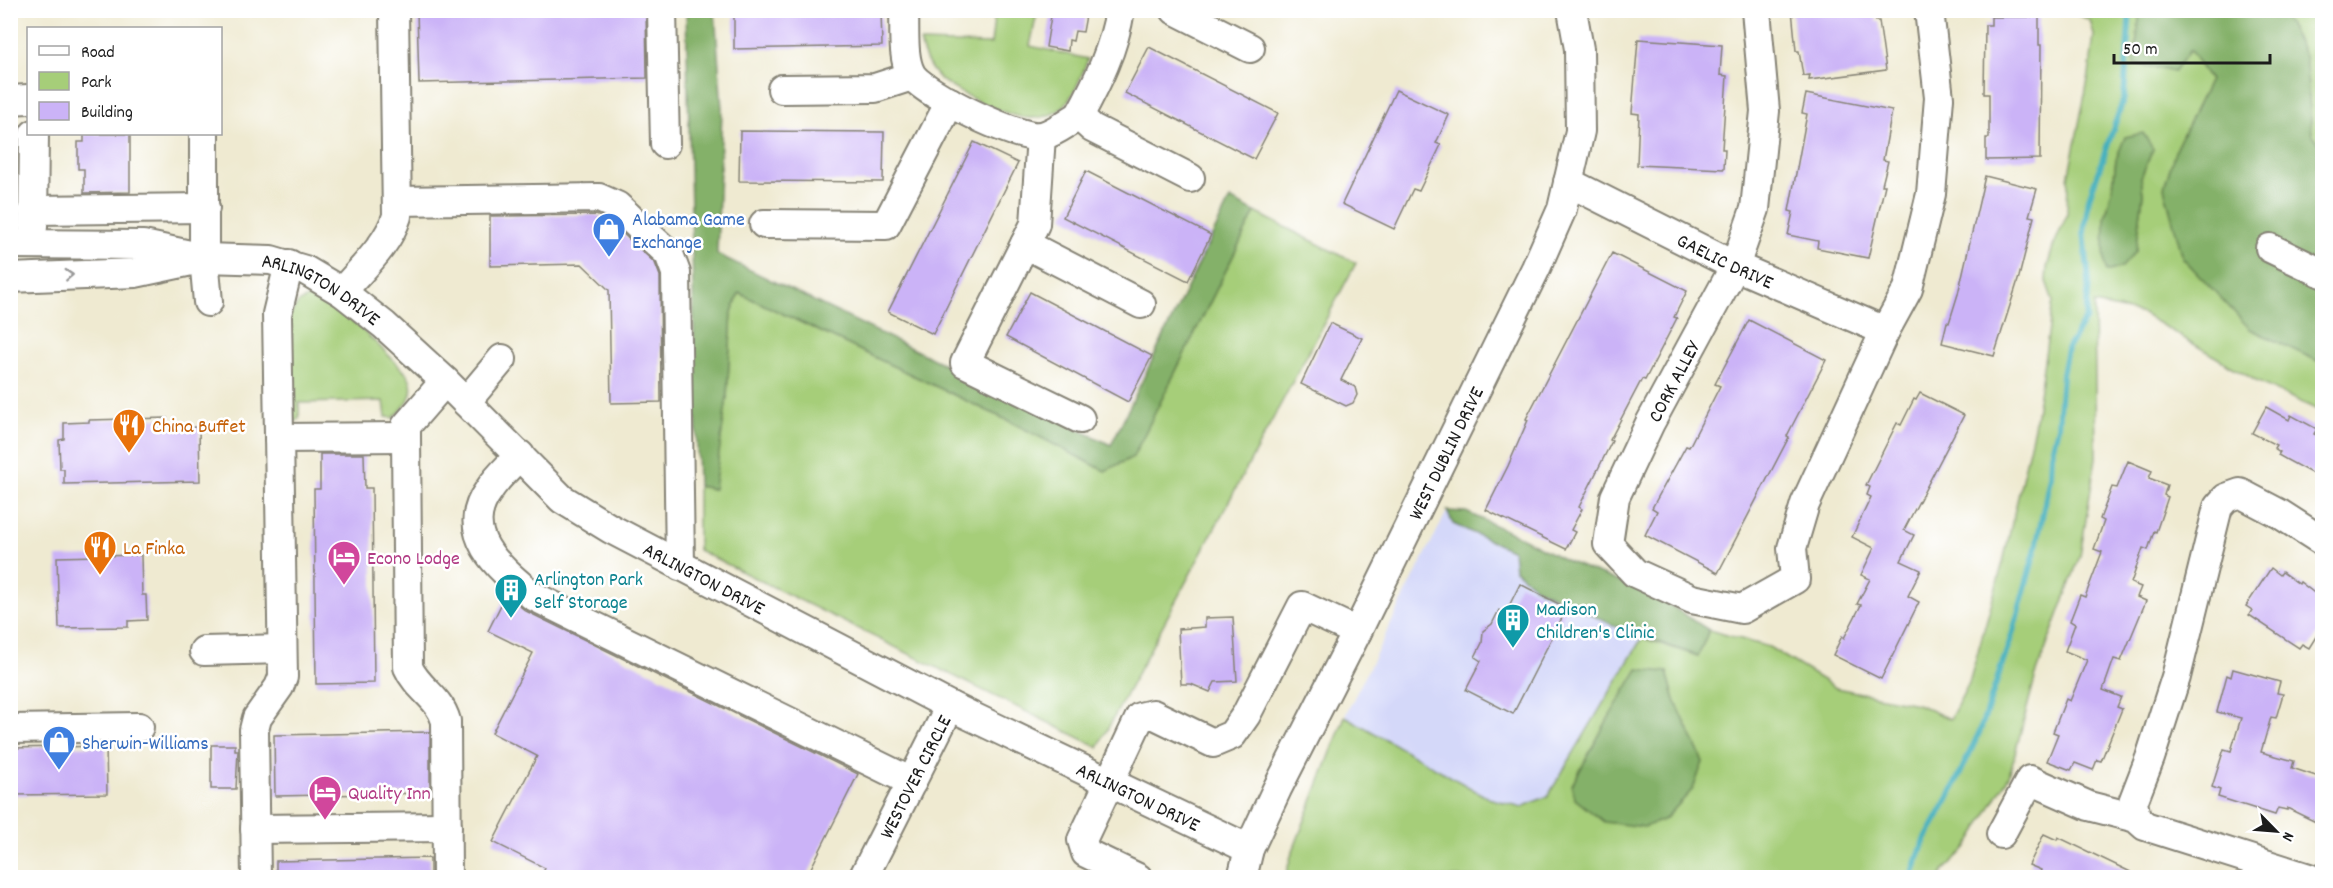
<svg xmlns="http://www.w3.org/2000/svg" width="2333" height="888" font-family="Dekko,sans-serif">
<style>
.built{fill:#d4d8f9}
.green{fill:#a6ce79;stroke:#61754a;stroke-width:1.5;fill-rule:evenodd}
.forest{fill:#84b169;stroke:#506642;stroke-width:1.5}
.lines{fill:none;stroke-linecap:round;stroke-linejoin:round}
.stream{stroke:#3faebc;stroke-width:6}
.building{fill:#cbb3f7}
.minor-casing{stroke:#868376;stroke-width:32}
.minor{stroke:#fff;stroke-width:28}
.oneway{stroke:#999}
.labels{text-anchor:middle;stroke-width:5;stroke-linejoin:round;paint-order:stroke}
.shop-label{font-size:20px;fill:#366cbe;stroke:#fff;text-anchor:start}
.street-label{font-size:20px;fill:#1c1c1c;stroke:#fff}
.food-label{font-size:20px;fill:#c56008;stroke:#fff;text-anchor:start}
.hotel-label{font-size:20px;fill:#b23c85;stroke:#fff;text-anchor:start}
.culture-label{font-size:20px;fill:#0d838f;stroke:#fff;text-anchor:start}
</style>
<rect width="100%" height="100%" fill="#fff"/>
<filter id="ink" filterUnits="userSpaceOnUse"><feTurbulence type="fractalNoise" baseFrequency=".0167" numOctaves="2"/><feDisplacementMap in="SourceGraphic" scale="12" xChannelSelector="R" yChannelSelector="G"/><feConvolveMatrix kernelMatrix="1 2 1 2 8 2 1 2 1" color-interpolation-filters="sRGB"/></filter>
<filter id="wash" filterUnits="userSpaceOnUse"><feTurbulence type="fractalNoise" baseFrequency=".008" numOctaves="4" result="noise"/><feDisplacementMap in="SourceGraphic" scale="24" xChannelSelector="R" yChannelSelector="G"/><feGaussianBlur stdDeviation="1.35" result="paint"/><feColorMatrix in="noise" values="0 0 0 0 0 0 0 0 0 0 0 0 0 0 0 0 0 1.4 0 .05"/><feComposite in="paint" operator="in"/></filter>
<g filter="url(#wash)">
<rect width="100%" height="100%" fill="#efead1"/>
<!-- built -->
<polygon class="built" points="1447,511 1454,524 1513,551 1515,570 1535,587 1642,638 1548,796 1521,807 1488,798 1345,716"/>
<!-- green -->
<g class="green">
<path d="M995,11l42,2 -7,33 58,13c-7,17 -16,46 -34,54 -5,3 -16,5 -22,5 -22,1 -82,-28 -96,-43 -9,-10 -13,-21 -16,-33l71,2z"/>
<path d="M2069,11h71l-6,53 56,-14 20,30 -34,68 74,181 72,34v49l-64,-30 -115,-68 -49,-10 2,154 -16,98 -45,122 -26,98 -43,73 -21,20 -4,8 -656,1 6,-22 54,-140 143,82 34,9 26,-11 94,-158 56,18 11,-26 60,17 67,41 81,16 33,15 19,-36 34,-121 31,-135 19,-126 -7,-20 1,-13 6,-21 14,-32 1,-37 21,-103 5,-40 -4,-15zM2153,149l-12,28 2,17 -7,57 -31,-33 8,-31 3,-28zM1667,672l8,28 28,62 -11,27 -27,30 -93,-34 37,-68z"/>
<polygon points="2281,11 2322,11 2322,146 2312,134 2305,55"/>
<polygon points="1255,212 1356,263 1098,747 698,550 698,486 713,489 727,397 732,312 739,293 1011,422 1105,471 1133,457"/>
<path d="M309,297c28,2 78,57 99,78 10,18 -2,31 -15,43l-7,-1 -2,-16 -85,2v15l-3,3 -3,-2 -4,-102 9,-14z"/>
</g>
<!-- forest -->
<g class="forest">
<polygon points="686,11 715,11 722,109 717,254 1111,445 1230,199 1255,212 1133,457 1105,471 1011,422 739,293 732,312 727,397 714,489 698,486"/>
<polygon points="2140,11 2281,11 2305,55 2312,134 2322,146 2322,363 2250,329 2183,258 2164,188 2176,148 2210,80 2190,50 2174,72 2134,64"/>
<polygon points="2143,133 2153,149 2141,177 2143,194 2136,251 2122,267 2106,272 2104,250 2105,218 2113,187 2116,159 2125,137"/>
<polygon points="1447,511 1466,512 1514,534 1567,561 1657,597 1709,630 1698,656 1621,629 1535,587 1515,570 1513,551 1453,524"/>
<polygon points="1638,669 1667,672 1675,700 1703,762 1693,789 1665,819 1644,827 1604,822 1575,799 1572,785 1609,717"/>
</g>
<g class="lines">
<!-- stream -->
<polyline class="stream" points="1911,878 1923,844 1950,795 1980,731 2012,635 2036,548 2050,476 2051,455 2058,427 2062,374 2067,349 2086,318 2089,282 2084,232 2089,198 2124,98 2130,10"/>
</g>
<g id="blocks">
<!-- building -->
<g class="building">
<polygon points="417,10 646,10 647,78 419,83"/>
<polygon points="734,10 881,10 882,46 734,49"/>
<polygon points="1052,10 1087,10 1083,32 1075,31 1073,41 1069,40 1068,51 1046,47"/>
<polygon points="1792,10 1875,10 1876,21 1879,21 1886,70 1809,80 1810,75 1803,76 1799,51 1796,51"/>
<polygon points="1991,17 2039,17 2039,45 2041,45 2040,159 1986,160 1986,138 1989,138 1989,94 1984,94 1985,25 1991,25"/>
<polygon points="1638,39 1722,45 1720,75 1727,76 1722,149 1725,149 1724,169 1637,165 1639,114 1632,113"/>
<polygon points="1149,47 1278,113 1254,159 1125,93"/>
<polygon points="1396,90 1449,115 1436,143 1441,145 1419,191 1413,189 1394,229 1342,204"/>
<polygon points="1806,94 1892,111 1883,160 1888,161 1882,185 1885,185 1868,258 1817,248 1818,241 1788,235 1793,212 1789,211 1807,114 1802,113"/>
<polygon points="740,131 884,132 883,182 739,181"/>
<polygon points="84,134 130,134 130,192 84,193 84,169 78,169 78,142 84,142"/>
<polygon points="974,142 1018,163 933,334 888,312"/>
<polygon points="1086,171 1211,235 1188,281 1063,217"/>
<polygon points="1985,176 2037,189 2029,216 2034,217 2019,277 1994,356 1942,343 1947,322 1949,323 1958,294"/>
<polygon points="596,215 608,220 655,263 660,276 661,402 611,403 609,290 582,264 490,266 490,216"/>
<polygon points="1612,253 1687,291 1674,317 1677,318 1645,380 1642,379 1610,440 1612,441 1579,507 1582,509 1571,530 1575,532 1566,549 1486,510 1508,466 1528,420 1526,419"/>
<polygon points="1030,292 1152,356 1128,402 1006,337"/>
<polygon points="1749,320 1826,360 1792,426 1787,436 1789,437 1718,573 1645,535 1657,511 1652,508 1686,446 1689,447 1720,386 1715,384"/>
<polygon points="1330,323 1362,338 1341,380 1355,387 1357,395 1353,403 1346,406 1301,384"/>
<polygon points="1920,393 1964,415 1904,530 1914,535 1901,561 1921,570 1908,596 1919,602 1881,679 1833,655 1842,636 1844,638 1861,605 1857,604 1870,579 1861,575 1874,548 1852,537 1871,497 1867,495 1870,487 1866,485 1897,423 1901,425 1914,399 1916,400"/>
<polygon points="2266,407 2289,420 2291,415 2317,429 2314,434 2322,438 2322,479 2278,455 2280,452 2274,448 2276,445 2252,433"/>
<polygon points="167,418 167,428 199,427 200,481 64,484 64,469 60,469 59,440 64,439 64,423 89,422 89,420"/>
<polygon points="320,454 364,454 365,488 372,488 374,683 316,684 314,489 320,489"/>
<polygon points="2128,461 2152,471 2149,478 2167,485 2164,495 2168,497 2156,532 2154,531 2148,550 2143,548 2131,583 2141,587 2137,597 2146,601 2121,661 2114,659 2103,690 2121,697 2117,707 2122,709 2101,761 2097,760 2093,770 2075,763 2071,770 2047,761 2058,734 2053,732 2066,699 2070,701 2087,660 2065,651 2075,624 2070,621 2080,595 2085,597 2102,552 2094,549 2104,521 2100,519 2112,487 2117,488"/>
<polygon points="141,555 142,595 146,595 147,620 128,621 128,627 59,628 57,557"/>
<polygon points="2271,568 2280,575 2282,572 2299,584 2300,582 2322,599 2322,627 2309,648 2302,644 2299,648 2249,615 2252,610 2246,606"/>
<polygon points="1520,584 1567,608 1513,714 1466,690 1481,661 1475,657 1482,643 1483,631 1492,624 1499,610 1505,614"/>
<polygon points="506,595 526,611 858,774 806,878 541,878 545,868 493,842 537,756 492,733 533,653 488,631"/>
<polygon points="1233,617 1237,681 1215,682 1210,692 1191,684 1181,684 1178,629 1205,627 1205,618"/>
<polygon points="2233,669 2280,682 2277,693 2283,694 2276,718 2271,717 2261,752 2294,761 2292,768 2322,778 2322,825 2287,808 2287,810 2278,808 2275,815 2218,797 2220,790 2212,787 2224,749 2231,751 2241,718 2217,712 2227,675 2231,677"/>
<polygon points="430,732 430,793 275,796 274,735"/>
<polygon points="211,745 235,745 235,750 238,750 236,789 211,789"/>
<polygon points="106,746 107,794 12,795 11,748"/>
<polygon points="2044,834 2057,840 2058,837 2143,878 2039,878 2041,870 2029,865"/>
<polygon points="430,858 430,878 276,878 276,861"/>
</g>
</g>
</g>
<g filter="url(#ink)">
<use href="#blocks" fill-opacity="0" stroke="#868376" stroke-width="1.5"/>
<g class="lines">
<!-- minor casing -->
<g class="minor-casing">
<g id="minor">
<polyline points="662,10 665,144"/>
<path d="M904,10c1,20 -2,47 7,64 11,19 110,67 131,62 12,-3 26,-14 37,-20l13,12 98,50"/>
<polyline points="1175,10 1250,48"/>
<polyline points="1756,10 1765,111 1755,209 1735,266 1650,423 1615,497 1608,544 1635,573 1692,599 1742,609 1795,579 1792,548 1805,504 1885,331 1908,289 1931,194 1939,98 1929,10"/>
<polyline points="782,89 875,88 912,76"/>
<polyline points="10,100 28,99"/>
<path d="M1079,116c18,-33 35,-67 41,-106"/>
<polyline points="204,134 204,258 208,302"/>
<polyline points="1041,136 1035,224 965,363 1080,419"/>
<path id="s1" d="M1568,182l167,84 150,65"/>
<polyline points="398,201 599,198 617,206 669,254 676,273 680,566"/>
<polyline points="33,210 205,208"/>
<polyline points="764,224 886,225 950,102"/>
<polyline points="33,227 34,134"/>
<path id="s2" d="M10,244l133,1 61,13 67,2 34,10 37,22 42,33 61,56 117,118 49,30 339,177 299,143"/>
<polyline points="1025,244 1141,304"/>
<polyline points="2270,248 2322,273"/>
<polyline points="10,278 135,273 196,260"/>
<path d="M342,292c19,-23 46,-47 55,-76l-3,-206"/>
<path d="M445,381l-39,45v11l2,230c10,23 31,29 38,54l1,157"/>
<polyline points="466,402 502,359"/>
<polyline points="279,438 406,437"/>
<path d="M520,455c-10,11 -23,22 -31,35 -33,45 13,80 44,106l379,186"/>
<polyline points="204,651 282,649"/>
<polyline points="10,729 139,727"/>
<polyline points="2136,818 2133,802 2150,758 2176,677 2218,507 2226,498 2240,493 2280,514 2322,541"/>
<polyline points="255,829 447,827"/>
<polyline points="2001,834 2030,780 2089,806 2136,818 2145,826 2309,878"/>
<polyline points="256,878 254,730 257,718 279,687 283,677 277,314 289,264"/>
<path id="s3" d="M863,878l87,-172"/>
<polyline points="1138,878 1086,853 1082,840 1140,717 1153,714 1213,743 1232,735 1246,715 1302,606 1357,632"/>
<path id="s4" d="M1242,878l7,-29 28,-60 80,-157 179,-364 26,-59 18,-78 -1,-82 -7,-39"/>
</g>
</g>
<!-- minor -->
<use href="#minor" class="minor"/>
</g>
<!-- one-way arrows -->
<defs><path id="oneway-chevron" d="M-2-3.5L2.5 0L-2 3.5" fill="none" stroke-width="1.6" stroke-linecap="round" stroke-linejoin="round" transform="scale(1.5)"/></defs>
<use class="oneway" href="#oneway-chevron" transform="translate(69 275) rotate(-3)"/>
</g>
<!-- icons -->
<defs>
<g id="shop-pin" transform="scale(1.725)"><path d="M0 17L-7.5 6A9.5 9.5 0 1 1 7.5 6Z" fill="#3f7fe0" stroke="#fff"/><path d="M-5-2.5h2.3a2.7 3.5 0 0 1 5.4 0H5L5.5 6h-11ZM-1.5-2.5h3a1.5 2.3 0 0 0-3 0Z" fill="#fff"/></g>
<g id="restaurant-pin" transform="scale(1.725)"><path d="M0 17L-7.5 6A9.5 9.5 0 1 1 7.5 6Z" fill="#e8710a" stroke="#fff"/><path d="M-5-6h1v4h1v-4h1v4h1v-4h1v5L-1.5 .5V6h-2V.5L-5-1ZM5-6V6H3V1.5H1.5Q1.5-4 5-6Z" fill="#fff"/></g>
<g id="hotel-pin" transform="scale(1.725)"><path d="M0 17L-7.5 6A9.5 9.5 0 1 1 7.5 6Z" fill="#d1479c" stroke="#fff"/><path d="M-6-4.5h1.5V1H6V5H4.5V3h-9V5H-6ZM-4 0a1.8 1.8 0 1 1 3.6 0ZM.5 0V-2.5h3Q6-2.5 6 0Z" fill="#fff"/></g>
<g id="building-pin" transform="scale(1.725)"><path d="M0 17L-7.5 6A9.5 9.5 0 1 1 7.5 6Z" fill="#0f9aa8" stroke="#fff"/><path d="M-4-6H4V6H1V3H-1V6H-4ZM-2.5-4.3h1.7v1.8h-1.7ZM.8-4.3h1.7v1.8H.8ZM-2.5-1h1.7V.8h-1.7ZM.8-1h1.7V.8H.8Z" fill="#fff"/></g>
</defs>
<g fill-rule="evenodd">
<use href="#shop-pin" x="609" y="229"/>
<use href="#restaurant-pin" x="129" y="425"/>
<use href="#restaurant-pin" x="100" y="547"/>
<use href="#hotel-pin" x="344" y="557"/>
<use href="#building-pin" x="511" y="590"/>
<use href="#building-pin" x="1513" y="620"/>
<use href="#shop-pin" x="59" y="742"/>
<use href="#hotel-pin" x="325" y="792"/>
</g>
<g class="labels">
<!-- shop labels -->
<g class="shop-label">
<text x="632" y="225">Alabama Game<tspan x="632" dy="23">Exchange</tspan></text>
<text x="82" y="749">Sherwin-Williams</text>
</g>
<!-- street labels -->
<g class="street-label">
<text dy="7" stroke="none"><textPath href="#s1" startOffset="176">GAELIC DRIVE</textPath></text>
<text dy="7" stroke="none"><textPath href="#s2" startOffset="320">ARLINGTON DRIVE</textPath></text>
<text transform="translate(1673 381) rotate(-62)" y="7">CORK ALLEY</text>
<text dy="7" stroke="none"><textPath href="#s4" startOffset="472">WEST DUBLIN DRIVE</textPath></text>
<text dy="7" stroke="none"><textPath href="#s2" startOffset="806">ARLINGTON DRIVE</textPath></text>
<text dy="7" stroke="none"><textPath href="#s3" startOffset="114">WESTOVER CIRCLE</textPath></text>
<text dy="7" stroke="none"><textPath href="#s2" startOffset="1292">ARLINGTON DRIVE</textPath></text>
</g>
<!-- food labels -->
<g class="food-label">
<text x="152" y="432">China Buffet</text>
<text x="123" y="554">La Finka</text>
</g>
<!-- hotel labels -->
<g class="hotel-label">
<text x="367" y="564">Econo Lodge</text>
<text x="348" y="799">Quality Inn</text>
</g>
<!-- culture labels -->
<g class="culture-label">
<text x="534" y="585">Arlington Park<tspan x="534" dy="23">Self Storage</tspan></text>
<text x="1536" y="615">Madison<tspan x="1536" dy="23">Children's Clinic</tspan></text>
</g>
</g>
<!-- margin -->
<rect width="2333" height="888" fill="none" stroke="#fff" stroke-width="36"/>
<!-- legend -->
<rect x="27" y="27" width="195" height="108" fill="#ffffff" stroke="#a4a4a4" stroke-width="1.5"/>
<rect x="39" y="46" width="30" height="9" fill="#ffffff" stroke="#a4a4a4" stroke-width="1.5"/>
<text x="81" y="57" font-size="18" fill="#1c1c1c">Road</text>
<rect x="39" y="72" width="30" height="18" fill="#a6ce79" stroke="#a4a4a4" stroke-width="1.5"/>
<text x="81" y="87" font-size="18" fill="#1c1c1c">Park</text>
<rect x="39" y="102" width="30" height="18" fill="#cbb3f7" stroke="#a4a4a4" stroke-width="1.5"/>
<text x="81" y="117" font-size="18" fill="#1c1c1c">Building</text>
<!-- north arrow -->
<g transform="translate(2276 831) rotate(115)" stroke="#ffffff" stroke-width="4.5" paint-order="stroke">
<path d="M0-4.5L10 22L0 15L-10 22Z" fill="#1c1c1c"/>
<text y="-9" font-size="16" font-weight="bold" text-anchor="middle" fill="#1c1c1c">N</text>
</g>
<!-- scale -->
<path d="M2114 54v9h156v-9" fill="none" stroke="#1c1c1c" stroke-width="3"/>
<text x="2123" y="54" font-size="18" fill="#1c1c1c" stroke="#ffffff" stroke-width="4.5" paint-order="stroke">50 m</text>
</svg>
